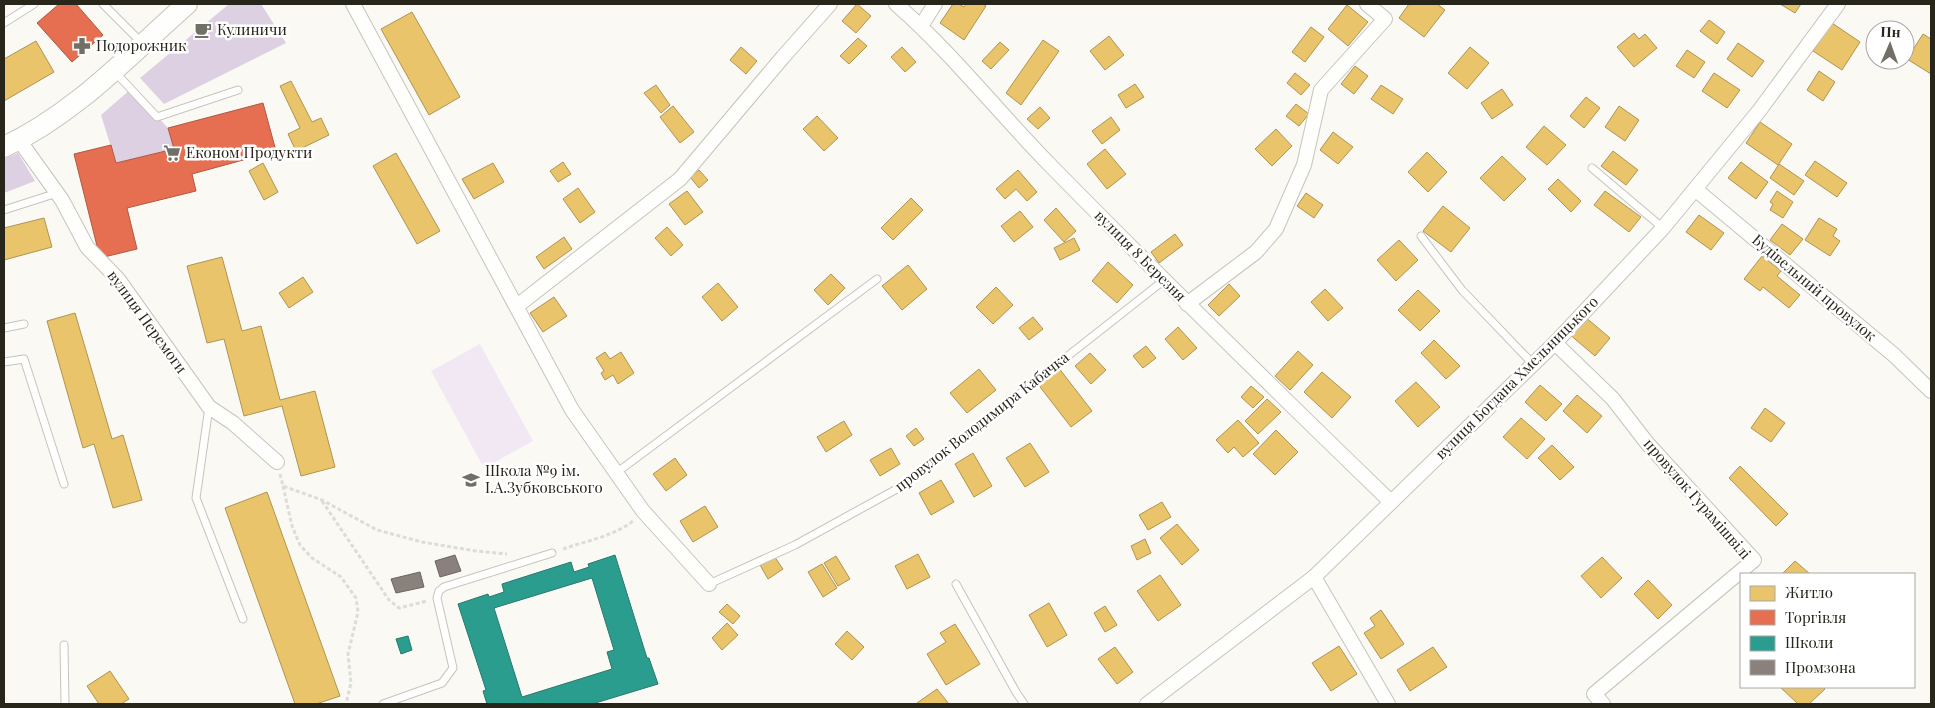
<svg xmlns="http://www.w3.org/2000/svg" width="1935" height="708" font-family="'Playfair Display',serif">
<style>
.green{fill:#f1e8f3}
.forest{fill:#ddd0e2}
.homes{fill:#e9c46a;stroke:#af9452}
.shops{fill:#e76f51;stroke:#ae5941}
.schools{fill:#2a9d8f;stroke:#29796c;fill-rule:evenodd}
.industry{fill:#8a817c;stroke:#6d655f}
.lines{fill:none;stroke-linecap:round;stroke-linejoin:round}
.lane-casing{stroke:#c6c4bd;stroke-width:9}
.street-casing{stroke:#c6c4bd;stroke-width:16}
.secondary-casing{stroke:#c6c4bd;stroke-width:22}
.path{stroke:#dcdcda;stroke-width:3;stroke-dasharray:4 2.5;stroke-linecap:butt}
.lane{stroke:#fefefd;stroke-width:7}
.street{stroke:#fefefd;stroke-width:14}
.secondary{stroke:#fefefd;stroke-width:20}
.labels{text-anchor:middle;stroke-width:5;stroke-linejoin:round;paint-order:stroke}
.poi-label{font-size:15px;fill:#28251b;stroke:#fff;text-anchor:start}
.street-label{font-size:15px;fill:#28251b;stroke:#fff}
</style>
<rect width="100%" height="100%" fill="#faf9f4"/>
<!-- green -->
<polygon class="green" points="480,344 533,441 484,468 431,371"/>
<!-- forest -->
<g class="forest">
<polygon points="229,4 261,4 286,43 164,104 140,78"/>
<polygon points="131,89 168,128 174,149 116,163 101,115"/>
<polygon points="18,153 35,181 4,193 4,159"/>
</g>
<!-- homes -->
<g class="homes">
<polygon points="857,4 871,16 856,33 842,21"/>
<polygon points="953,4 959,4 964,7 966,4 983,4 986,6 964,40 940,23"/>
<polygon points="1409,4 1437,4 1445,10 1424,37 1399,18"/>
<polygon points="1780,4 1801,4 1795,13"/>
<polygon points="1347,5 1368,22 1348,46 1328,29"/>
<polygon points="412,12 460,97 429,115 381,29"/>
<polygon points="1709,20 1725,32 1717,44 1700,31"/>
<polygon points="1832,23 1860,42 1842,70 1813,51"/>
<polygon points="1311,27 1324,37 1305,62 1292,52"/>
<polygon points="1634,33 1639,39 1645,34 1657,48 1634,67 1617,47"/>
<polygon points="1923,34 1931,39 1931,74 1907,59"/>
<polygon points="1109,36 1124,55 1105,70 1090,51"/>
<polygon points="858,38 867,46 849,64 840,56"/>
<polygon points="1043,40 1059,51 1021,105 1006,93"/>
<polygon points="36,41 54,72 4,101 4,59"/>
<polygon points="1000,42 1009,50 991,69 982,61"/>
<polygon points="1738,43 1764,61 1752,77 1727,59"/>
<polygon points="741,47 757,61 746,74 730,60"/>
<polygon points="902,47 916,62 905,72 891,57"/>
<polygon points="1470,47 1489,63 1467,89 1448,73"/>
<polygon points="1687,50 1705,62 1694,78 1676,66"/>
<polygon points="1355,66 1368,76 1354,94 1341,84"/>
<polygon points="1819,71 1835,82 1823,101 1807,90"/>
<polygon points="1295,73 1310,85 1301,95 1287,83"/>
<polygon points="1714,73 1740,90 1727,108 1702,91"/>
<polygon points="291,81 312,122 321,118 329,135 296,151 288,134 300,128 280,86"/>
<polygon points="1135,84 1144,97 1126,108 1118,95"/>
<polygon points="656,85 670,105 661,113 644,93"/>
<polygon points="1381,85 1403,99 1393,114 1371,99"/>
<polygon points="1502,89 1513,105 1492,119 1481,103"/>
<polygon points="1586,97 1600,108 1584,128 1570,116"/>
<polygon points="1296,104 1309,114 1299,126 1286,116"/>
<polygon points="673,106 694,132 680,143 660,117"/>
<polygon points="1619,106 1639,120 1625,141 1605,127"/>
<polygon points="1040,107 1050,118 1038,129 1027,119"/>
<polygon points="817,116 838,138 824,151 803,129"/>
<polygon points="1111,117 1120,130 1102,144 1092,131"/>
<polygon points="1760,122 1792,144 1778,165 1746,143"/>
<polygon points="1544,126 1566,145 1547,165 1526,147"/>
<polygon points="1276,129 1292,146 1272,166 1255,149"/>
<polygon points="1333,132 1353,147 1338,164 1320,150"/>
<polygon points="1105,149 1126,174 1107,189 1087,164"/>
<polygon points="1613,151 1638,170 1626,185 1601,166"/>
<polygon points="1427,152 1447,172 1428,192 1408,172"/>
<polygon points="396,153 440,231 417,244 373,166"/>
<polygon points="1502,156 1526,179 1504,201 1480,178"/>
<polygon points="1815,161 1847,183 1837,197 1805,175"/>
<polygon points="563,162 571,174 558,182 550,171"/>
<polygon points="1741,162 1768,182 1756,199 1728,178"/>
<polygon points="263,163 278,192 264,200 249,171"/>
<polygon points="493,163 504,182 474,199 462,179"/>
<polygon points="1779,164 1804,181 1794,195 1770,178"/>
<polygon points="699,170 708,180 699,188 690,177"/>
<polygon points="1018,170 1037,192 1027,201 1016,189 1005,199 996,189"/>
<polygon points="1558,179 1581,201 1571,212 1548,189"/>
<polygon points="578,188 595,212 580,223 563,199"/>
<polygon points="687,191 703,212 685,225 669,204"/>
<polygon points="1605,191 1641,217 1629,232 1594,205"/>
<polygon points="1777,191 1793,202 1783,218 1770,210 1773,204 1770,202"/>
<polygon points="1306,193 1323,205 1314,218 1297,206"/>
<polygon points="911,198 923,210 893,240 881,228"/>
<polygon points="1443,206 1470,228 1451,252 1423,231"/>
<polygon points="1056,208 1076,231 1064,242 1044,220"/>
<polygon points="1020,211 1033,227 1014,242 1001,226"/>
<polygon points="1699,215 1724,233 1711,250 1686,232"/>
<polygon points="44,218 52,247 4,260 4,228"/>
<polygon points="1819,218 1837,229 1833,236 1840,241 1830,256 1805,240"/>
<polygon points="1782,224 1803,239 1790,255 1770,240"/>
<polygon points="667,227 683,245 671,256 655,238"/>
<polygon points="1175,234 1183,245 1159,263 1151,252"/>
<polygon points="564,237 572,249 544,269 536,257"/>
<polygon points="1074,238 1080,250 1060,260 1054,248"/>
<polygon points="1399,240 1418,260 1396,281 1377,260"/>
<polygon points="1762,256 1781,271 1777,276 1800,295 1789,308 1763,287 1760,291 1744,279"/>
<polygon points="222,257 242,331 261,326 280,400 315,391 335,467 301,476 282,406 244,416 224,339 207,343 187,266"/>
<polygon points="1108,262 1133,285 1117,303 1092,281"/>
<polygon points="908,265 927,289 902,310 882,286"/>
<polygon points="831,274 845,288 828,305 814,290"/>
<polygon points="303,277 313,292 289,308 279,293"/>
<polygon points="718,283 738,307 722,321 702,297"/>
<polygon points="1229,284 1240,296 1219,316 1208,305"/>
<polygon points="996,287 1013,305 993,324 976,307"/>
<polygon points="1325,289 1343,308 1328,321 1311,302"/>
<polygon points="1418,290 1440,311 1420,331 1398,310"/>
<polygon points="554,297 567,316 543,332 530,313"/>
<polygon points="75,313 112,439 123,435 142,500 113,508 94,444 83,448 47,321"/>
<polygon points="1584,316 1610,338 1595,356 1569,334"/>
<polygon points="1033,317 1043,329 1029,340 1019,328"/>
<polygon points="1178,327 1197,348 1183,360 1165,339"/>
<polygon points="1434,340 1460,366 1446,379 1421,353"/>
<polygon points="1146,346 1156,358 1143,368 1133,356"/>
<polygon points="1298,351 1313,365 1290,390 1275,376"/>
<polygon points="605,352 610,359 621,352 634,373 618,384 613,375 605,380 601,373 604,371 596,358"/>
<polygon points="1090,353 1106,370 1091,384 1075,366"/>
<polygon points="1058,367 1092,411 1071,427 1037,383"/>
<polygon points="979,369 996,390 967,413 950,393"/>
<polygon points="1322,372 1351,397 1332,418 1304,392"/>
<polygon points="1416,382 1440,407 1418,427 1395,401"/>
<polygon points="1540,385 1562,404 1546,421 1525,402"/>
<polygon points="1251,386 1264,397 1253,408 1241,397"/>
<polygon points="1577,395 1602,416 1587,433 1563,411"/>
<polygon points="1267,399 1281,412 1258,434 1245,421"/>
<polygon points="1765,408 1785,423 1771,442 1751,428"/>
<polygon points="1521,418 1545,439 1527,459 1503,437"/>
<polygon points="1238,420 1259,443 1243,457 1234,447 1228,453 1216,440"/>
<polygon points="844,421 852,435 826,452 817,437"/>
<polygon points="916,428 924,439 914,446 906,436"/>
<polygon points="1276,430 1298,452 1275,475 1253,454"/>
<polygon points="1030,443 1049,472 1025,487 1006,458"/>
<polygon points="1552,445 1574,467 1560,480 1538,458"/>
<polygon points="891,448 900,464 880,476 870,460"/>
<polygon points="973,453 992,486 974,497 955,464"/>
<polygon points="675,458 687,475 666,491 653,474"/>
<polygon points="1740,466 1788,514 1776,526 1729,478"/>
<polygon points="941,480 954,502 931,515 919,493"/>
<polygon points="267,492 340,696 316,704 295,704 225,508"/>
<polygon points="1162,502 1171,517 1148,530 1139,515"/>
<polygon points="705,506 718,527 693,542 680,521"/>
<polygon points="1177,524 1199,550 1182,565 1160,538"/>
<polygon points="1145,539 1151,553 1137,560 1131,546"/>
<polygon points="918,554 930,577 907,589 895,566"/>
<polygon points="774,556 783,569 768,579 760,565"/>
<polygon points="836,556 850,579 838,586 824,563"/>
<polygon points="1602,557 1622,578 1601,598 1581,576"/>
<polygon points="1795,561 1810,574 1782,574"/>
<polygon points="822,564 837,588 823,597 808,572"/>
<polygon points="1160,575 1181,605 1158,621 1137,591"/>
<polygon points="1648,580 1672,605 1658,619 1634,594"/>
<polygon points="1049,603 1067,635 1047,647 1029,615"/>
<polygon points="727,604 740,616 733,624 719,612"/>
<polygon points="1105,606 1117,625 1105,632 1094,613"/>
<polygon points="1381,610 1404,644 1381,659 1364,633 1375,626 1370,618"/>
<polygon points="727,623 738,635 722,650 712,638"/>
<polygon points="955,624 980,664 946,685 927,654 946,642 940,633"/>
<polygon points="847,631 864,647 852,660 835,644"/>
<polygon points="1339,646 1357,674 1331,691 1312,663"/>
<polygon points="1115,647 1133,672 1117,684 1098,659"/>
<polygon points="1433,647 1447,667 1410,691 1397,670"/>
<polygon points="110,671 129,699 121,704 99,704 87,686"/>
<polygon points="1780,687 1823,687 1825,689 1809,704 1798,704"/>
<polygon points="937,689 949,704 918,704 917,703"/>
</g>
<!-- shops -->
<g class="shops">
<polygon points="59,4 76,4 103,35 72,62 37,23"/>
<polygon points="205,24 209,29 201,37 196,31"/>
<polygon points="263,103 276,151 192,174 196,191 127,208 137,249 100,258 74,154 111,145 116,163 174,149 168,128"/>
</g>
<!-- schools -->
<g class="schools">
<path d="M615,555l32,103h2l9,26 -66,20h-105l-4,-13 3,-1 -28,-86 30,-10 1,3 15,-5 -2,-8 69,-22 3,10 15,-5 -1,-3zM592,578l22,72 -7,2 5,17 -90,28 -28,-89z"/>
<polygon points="408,636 412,650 401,654 396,639"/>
</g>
<!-- industry -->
<g class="industry">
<polygon points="455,555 461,571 440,577 435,561"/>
<polygon points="420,572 424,587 396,593 391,579"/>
</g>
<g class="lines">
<!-- lane casing -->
<g class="lane-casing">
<g id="lane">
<polyline points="103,4 142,43"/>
<polyline points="4,23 34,4"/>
<polyline points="115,72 157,117 238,90"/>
<polyline points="1592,168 1663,228"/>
<polyline points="4,210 57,193"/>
<polyline points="1421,236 1462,290 1533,364"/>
<polyline points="4,328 24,324"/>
<polyline points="4,362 24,359 64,484"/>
<polyline points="209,407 196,498 243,619"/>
<polyline points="616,473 877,279"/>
<polyline points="709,584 795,545 904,485 1163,281"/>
<polyline points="956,584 1016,692 1024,704"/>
<polyline points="64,645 65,704"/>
<polyline points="383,704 442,683 453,668 437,598 439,591 444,587 552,553"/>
</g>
</g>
<!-- street casing -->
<g class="street-casing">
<g id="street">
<polyline points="353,4 572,410 643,511 709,584"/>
<path d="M896,4c56,49 102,108 154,161 112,114 226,226 341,337"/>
<polyline points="921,26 935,4"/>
<polyline points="19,140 62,200 87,247 118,279 209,407 233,423 277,462"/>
<polyline points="1695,189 1894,355 1931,391"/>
<polyline points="1187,304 1256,252 1276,229 1304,165 1321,90 1385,19 1367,4"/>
<polyline points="517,306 680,179 783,57 830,4"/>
<polyline points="1555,343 1613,399 1647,443 1754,560 1594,694 1603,704"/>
<polyline points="1314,577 1388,704"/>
<polyline points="1147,704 1314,577 1555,343 1663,228 1759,111 1838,4"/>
</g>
</g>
<!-- secondary casing -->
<g class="secondary-casing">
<path id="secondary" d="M4,147c71,-33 125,-92 183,-143"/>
</g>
<!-- path -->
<g class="path">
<polyline points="280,474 283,486 322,500 377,530 422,542 476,551 507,554"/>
<polyline points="283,486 292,526 300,545 312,558 341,577 356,598 358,612 348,654 351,683 346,704"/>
<polyline points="322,501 389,600 399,608 427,601"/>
<path d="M563,549c23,-8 51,-13 70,-28"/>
</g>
<!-- lane -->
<use href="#lane" class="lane"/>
<!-- street -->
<use href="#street" class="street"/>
<!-- secondary -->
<use href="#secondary" class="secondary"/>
</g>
<!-- icons -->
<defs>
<g id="cafe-bare" transform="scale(1.35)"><path d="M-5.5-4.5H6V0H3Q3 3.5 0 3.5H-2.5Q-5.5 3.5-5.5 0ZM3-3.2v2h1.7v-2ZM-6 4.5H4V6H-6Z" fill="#726f67" stroke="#fff" stroke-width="2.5" paint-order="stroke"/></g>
<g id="pharmacy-bare" transform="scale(1.35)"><path d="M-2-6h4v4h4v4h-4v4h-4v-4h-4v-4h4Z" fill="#726f67" stroke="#fff" stroke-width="2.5" paint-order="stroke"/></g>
<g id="supermarket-bare" transform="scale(1.35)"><path d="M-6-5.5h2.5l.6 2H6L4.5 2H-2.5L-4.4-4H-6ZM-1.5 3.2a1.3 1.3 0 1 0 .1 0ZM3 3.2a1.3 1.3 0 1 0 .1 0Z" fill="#726f67" stroke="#fff" stroke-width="2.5" paint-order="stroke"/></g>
<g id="school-bare" transform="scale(1.35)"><path d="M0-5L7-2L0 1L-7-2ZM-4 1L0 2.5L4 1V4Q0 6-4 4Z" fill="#726f67" stroke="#fff" stroke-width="2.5" paint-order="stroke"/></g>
</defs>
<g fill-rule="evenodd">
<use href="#cafe-bare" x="203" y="30"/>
<use href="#pharmacy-bare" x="82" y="46"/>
<use href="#supermarket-bare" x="172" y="153"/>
<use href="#school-bare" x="471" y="480"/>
</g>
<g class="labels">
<!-- poi labels -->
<g class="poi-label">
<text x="217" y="35">Кулиничи</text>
<text x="96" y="51">Подорожник</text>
<text x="186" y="158">Економ Продукти</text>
<text x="485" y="476">Школа №9 ім.<tspan x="485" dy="17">І.А.Зубковського</tspan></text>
</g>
<!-- street labels -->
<g class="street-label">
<text transform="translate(1140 256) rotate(45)" y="5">вулиця 8 Березня</text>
<text transform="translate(1814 288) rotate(40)" y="5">Будівельний провулок</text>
<text transform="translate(147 322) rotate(54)" y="5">вулиця Перемоги</text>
<text transform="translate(1517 378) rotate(-45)" y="5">вулиця Богдана Хмельницького</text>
<text transform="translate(982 422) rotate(-38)" y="5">провулок Володимира Кабачка</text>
<text transform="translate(1697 499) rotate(49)" y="5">провулок Гурамішвілі</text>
</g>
</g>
<!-- border -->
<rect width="1935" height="708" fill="none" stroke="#28251b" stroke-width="10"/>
<!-- legend -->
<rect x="1740" y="573" width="175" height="115" fill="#ffffff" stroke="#a9a8a4"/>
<rect x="1750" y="586" width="25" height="15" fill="#e9c46a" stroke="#a9a8a4"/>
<text x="1785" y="598" font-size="15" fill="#28251b">Житло</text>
<rect x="1750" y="610" width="25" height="15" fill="#e76f51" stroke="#a9a8a4"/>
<text x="1785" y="623" font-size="15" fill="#28251b">Торгівля</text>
<rect x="1750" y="636" width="25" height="15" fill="#2a9d8f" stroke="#a9a8a4"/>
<text x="1785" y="648" font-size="15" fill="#28251b">Школи</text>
<rect x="1750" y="660" width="25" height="15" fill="#8a817c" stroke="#a9a8a4"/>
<text x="1785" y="673" font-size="15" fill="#28251b">Промзона</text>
<!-- north arrow -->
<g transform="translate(1890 45) rotate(2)"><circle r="24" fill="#ffffff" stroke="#a9a8a4"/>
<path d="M0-4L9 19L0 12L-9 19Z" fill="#726f67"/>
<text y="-8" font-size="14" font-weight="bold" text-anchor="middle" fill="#28251b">Пн</text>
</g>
</svg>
